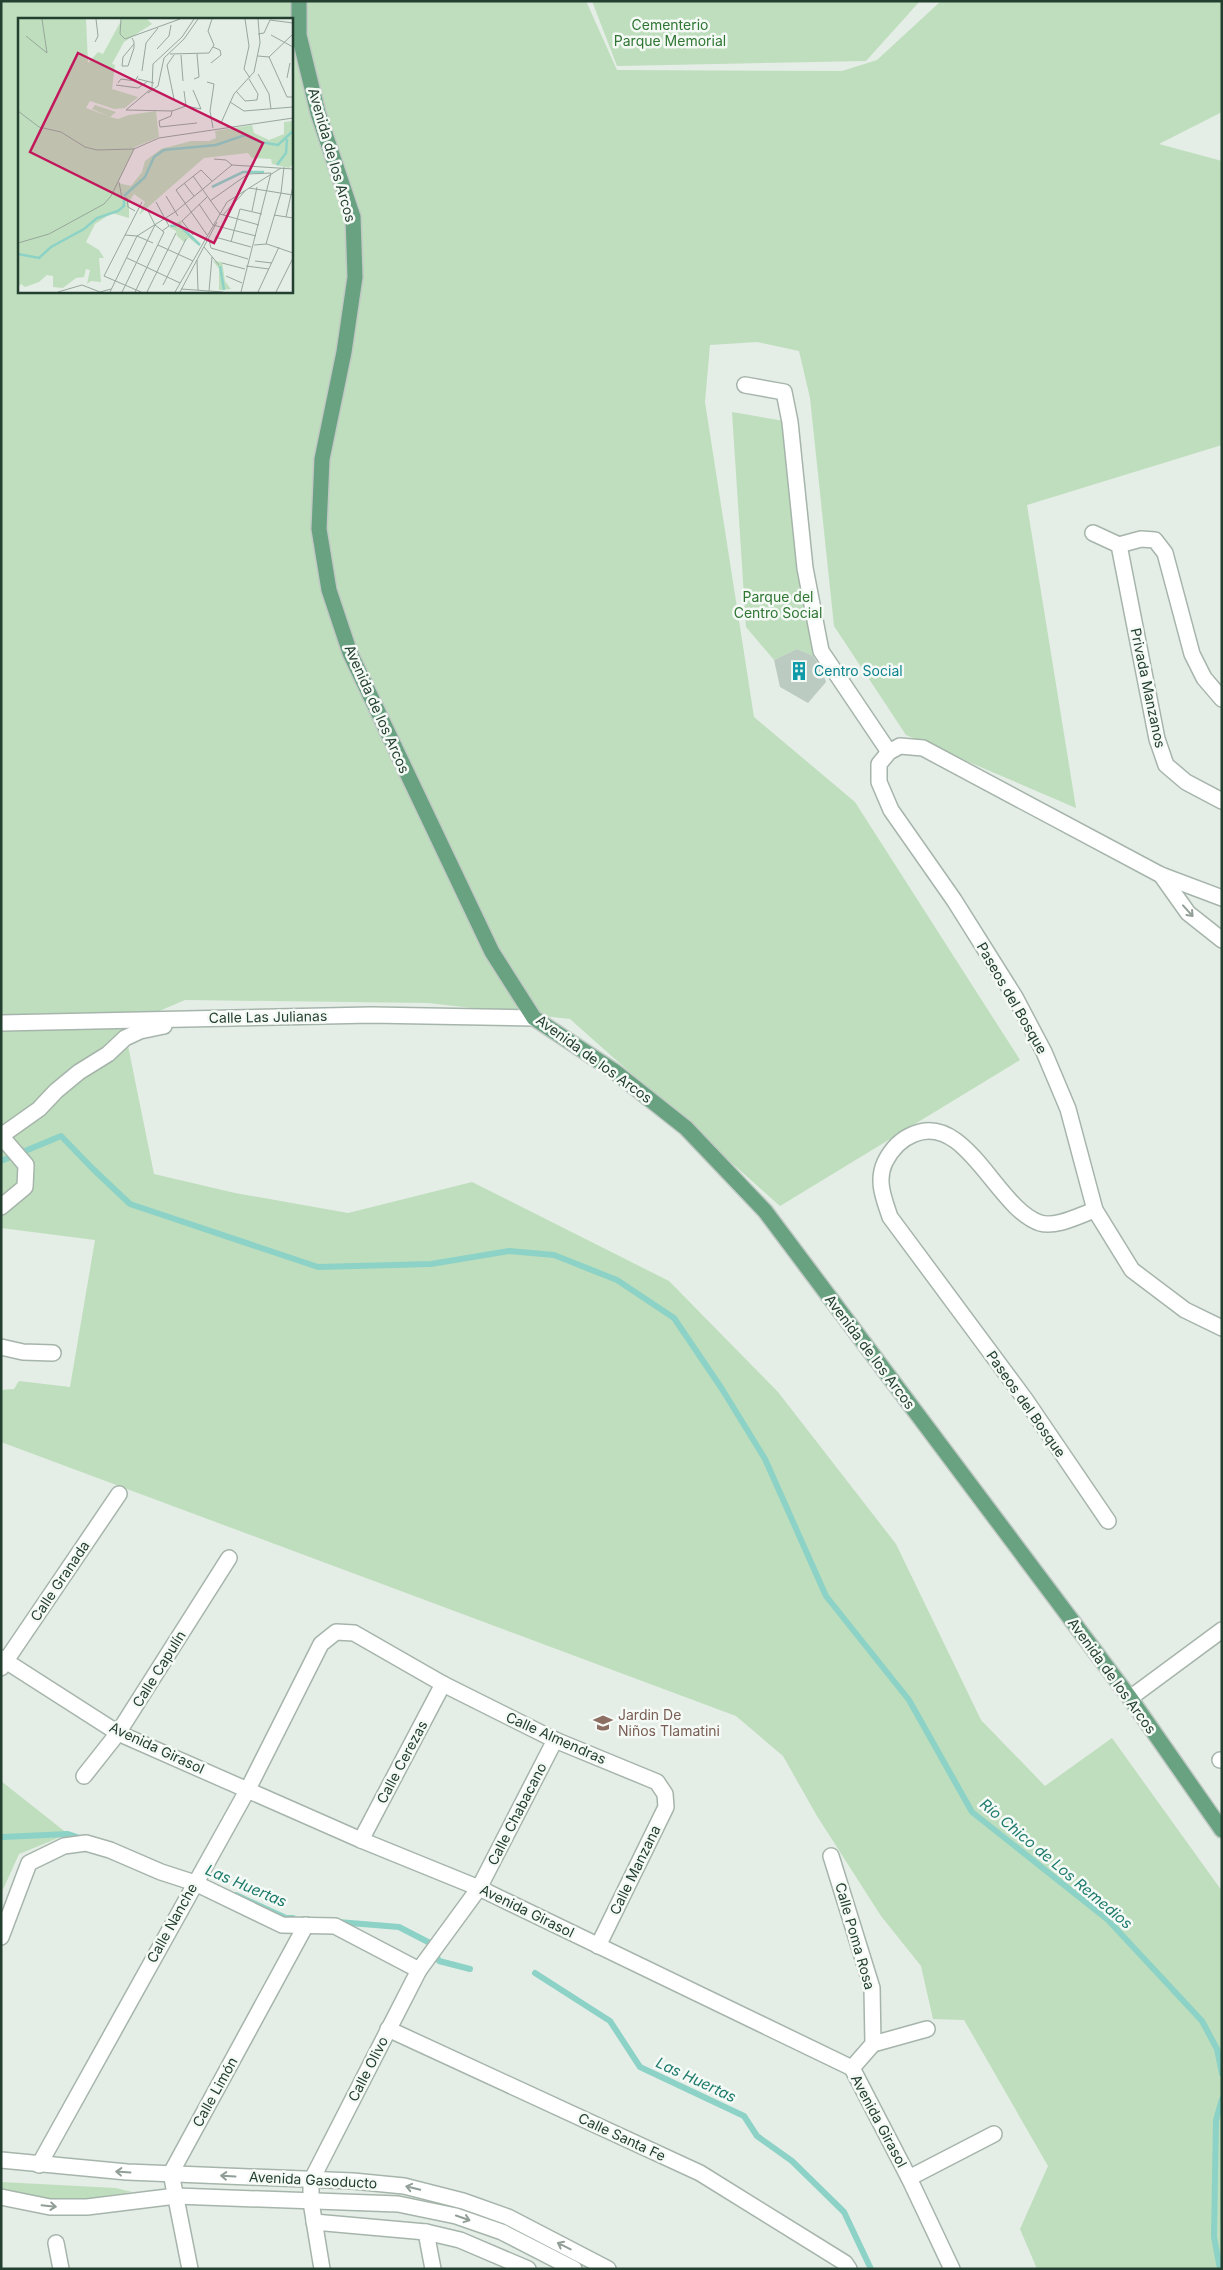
<svg xmlns="http://www.w3.org/2000/svg" width="1223" height="2270" font-family="Inter,sans-serif">
<style>
.green{fill:#bfdebd;fill-rule:evenodd}
.lines{fill:none;stroke-linecap:round;stroke-linejoin:round}
.stream{stroke:#8dd2c6;stroke-width:6}
.building{fill:#bccbc1}
.minor-casing{stroke:#a6b5ab;stroke-width:18}
.major-casing{stroke:#c1c9c5;stroke-width:18}
.minor{stroke:#fff;stroke-width:15}
.major{stroke:#69a281;stroke-width:15}
.oneway{stroke:#919f97}
.labels{text-anchor:middle;stroke-width:5;stroke-linejoin:round;paint-order:stroke}
.park-label{font-size:14px;fill:#2e7632;stroke:#f5faf6}
.street-label{font-size:14px;fill:#233f2f;stroke:#f5faf6}
.culture-label{font-size:14px;fill:#0d838f;stroke:#f5faf6;text-anchor:start}
.education-label{font-size:14px;fill:#785e54;stroke:#f5faf6;text-anchor:start}
.water-label{font-size:15px;font-style:italic;fill:#1d7b6c;stroke:#f5faf6}
.inset-river{fill:none;stroke:#8dd2c6;stroke-width:2.5}
.inset-road{fill:none;stroke:#97a79d;stroke-width:1}
.view{fill:#c2185b;fill-opacity:0.15;stroke:#c2185b;stroke-width:2.5}
.inset-edge{fill:none;stroke:#233f2f;stroke-width:2.5}
</style>
<rect width="100%" height="100%" fill="#e4ede6"/>
<!-- green -->
<g class="green">
<path d="M1,1h585l31,69 225,1 35,-11 64,-59h281v111l-63,32 63,17v284l-195,60 49,303 -170,-73 -72,-109 -24,-228 -11,-47 -42,-9 -47,3 -5,57 49,315 101,85 165,258 -240,146 -210,-187 -142,-16 -243,-3 -61,26 30,148 81,19 113,20 124,-31 197,99 109,111 118,152 85,176 64,66 67,-48 110,153v378h-185l-17,-40 28,-63 -84,-146 -31,-1 -12,-53 -40,-50 -64,-100 -34,-60 -47,-40 -735,-274v-52l13,-1 5,-8 51,6 25,-147 -94,-12zM19,19h272v272h-272z"/>
<polygon points="592,1 920,1 866,61 617,66"/>
<polygon points="732,412 790,422 817,658 797,649 774,660 746,627"/>
<polygon points="1,1781 68,1834 19,1854 1,1894"/>
<polygon points="1,2182 116,2188 132,2192 49,2204 1,2196"/>
</g>
<g class="lines">
<!-- stream -->
<g class="stream">
<polyline points="1,1161 61,1136 93,1169 130,1204 318,1267 431,1264 509,1251 554,1255 617,1280 674,1318 722,1389 765,1459 826,1596 909,1700 972,1812 1108,1920 1202,2021 1217,2049 1222,2074"/>
<polyline points="3,1837 68,1834 83,1839"/>
<polyline points="236,1895 286,1918 293,1918"/>
<polyline points="338,1922 399,1927 430,1943 439,1961 470,1969"/>
<polyline points="535,1973 610,2021 640,2067 744,2116 757,2136 792,2161 844,2212 871,2269"/>
<polyline points="1220,2269 1214,2237 1216,2120 1222,2099"/>
</g>
</g>
<!-- building -->
<polygon class="building" points="797,649 813,656 821,668 826,682 808,703 780,687 774,660"/>
<g class="lines">
<!-- minor casing -->
<g class="minor-casing">
<g id="minor">
<polyline points="745,385 784,392 790,422 805,568 821,651 889,752"/>
<polyline points="1093,533 1119,545 1157,739 1166,765 1186,782 1222,801"/>
<polyline points="1119,545 1141,539 1155,540 1165,553 1192,654 1204,678 1222,699"/>
<polyline points="1161,875 1188,913 1222,940"/>
<polyline points="1222,898 1161,875 923,748 900,746 889,752 879,764 879,782 891,810 954,900 1015,997 1044,1052 1068,1109 1095,1210 1132,1270 1185,1310 1222,1328"/>
<polyline points="1,1023 371,1015 534,1018"/>
<polyline points="1,1207 25,1187 26,1165 1,1136 39,1109 56,1091 79,1072 108,1054 125,1038 140,1031 164,1026"/>
<path d="M1095,1210c-15,5 -39,18 -55,13 -43,-14 -74,-111 -126,-89 -13,5 -23,16 -29,28 -9,19 -1,37 5,55l135,182 83,122"/>
<polyline points="1,1347 23,1352 53,1353"/>
<polyline points="1,1658 118,1733 361,1840 479,1888 852,2068 909,2178 952,2269"/>
<polyline points="1,1668 119,1494"/>
<polyline points="1130,1698 1222,1630"/>
<polyline points="1220,1760 1222,1760"/>
<polyline points="84,1776 118,1733 229,1558"/>
<polyline points="361,1840 443,1684"/>
<polyline points="831,1856 872,1988 873,2044 852,2068"/>
<polyline points="1,1937 29,1863 64,1846 86,1843 110,1850 161,1872 195,1883 282,1925 335,1926 419,1970"/>
<polyline points="388,2029 700,2173 845,2263 849,2269"/>
<polyline points="873,2044 927,2029"/>
<polyline points="1,2160 127,2172 353,2181 404,2186 463,2201 508,2217 608,2269"/>
<polyline points="39,2165 248,1789 321,1644 336,1632 354,1633 443,1684 555,1740 657,1782 665,1794 666,1807 598,1946"/>
<polyline points="909,2178 994,2134"/>
<polyline points="1,2197 50,2207 87,2207 176,2196 398,2204 456,2216 502,2232 574,2269"/>
<polyline points="314,2222 426,2232 460,2240 528,2269"/>
<polyline points="426,2232 433,2269"/>
<polyline points="56,2243 61,2269"/>
<polyline points="190,2269 171,2173 306,1925"/>
<polyline points="322,2269 311,2202 311,2181 419,1970 479,1888 555,1740"/>
</g>
</g>
<!-- major casing -->
<g class="major-casing">
<polyline id="major" points="299,1 299,35 318,113 353,217 355,277 344,352 322,459 319,529 329,590 350,653 492,952 534,1018 614,1071 686,1128 765,1211 1130,1698 1222,1830"/>
</g>
<!-- minor -->
<use href="#minor" class="minor"/>
<!-- major -->
<use href="#major" class="major"/>
</g>
<!-- one-way arrows -->
<defs><path id="oneway-shaft" d="M-6 0H5M1.5-3L5.5 0L1.5 3" fill="none" stroke-width="1.6" stroke-linecap="round" stroke-linejoin="round" transform="scale(1.25)"/></defs>
<g class="oneway">
<use href="#oneway-shaft" transform="translate(1188 911) rotate(48)"/>
<use href="#oneway-shaft" transform="translate(123 2172) rotate(-176)"/>
<use href="#oneway-shaft" transform="translate(228 2176) rotate(-177)"/>
<use href="#oneway-shaft" transform="translate(413 2188) rotate(-166)"/>
<use href="#oneway-shaft" transform="translate(49 2206) rotate(6)"/>
<use href="#oneway-shaft" transform="translate(463 2218) rotate(19)"/>
<use href="#oneway-shaft" transform="translate(564 2246) rotate(-153)"/>
</g>
<!-- icons -->
<defs>
<g id="building-bare" transform="scale(1.5)"><path d="M-4-6H4V6H1V3H-1V6H-4ZM-2.5-4.3h1.7v1.8h-1.7ZM.8-4.3h1.7v1.8H.8ZM-2.5-1h1.7V.8h-1.7ZM.8-1h1.7V.8H.8Z" fill="#0f9aa8" stroke="#f5faf6" stroke-width="2.5" paint-order="stroke"/></g>
<g id="school-bare" transform="scale(1.5)"><path d="M0-5L7-2L0 1L-7-2ZM-4 1L0 2.5L4 1V4Q0 6-4 4Z" fill="#8d6e63" stroke="#f5faf6" stroke-width="2.5" paint-order="stroke"/></g>
</defs>
<g fill-rule="evenodd">
<use href="#building-bare" x="799" y="671"/>
<use href="#school-bare" x="603" y="1723"/>
</g>
<g class="labels">
<!-- park labels -->
<g class="park-label">
<text x="670" y="30">Cementerio<tspan x="670" dy="16">Parque Memorial</tspan></text>
<text x="778" y="602">Parque del<tspan x="778" dy="16">Centro Social</tspan></text>
</g>
<!-- street labels -->
<g class="street-label">
<text transform="translate(332 155) rotate(74)" y="5">Avenida de los Arcos</text>
<text transform="translate(1148 688) rotate(78)" y="5">Privada Manzanos</text>
<text transform="translate(377 709) rotate(66)" y="5">Avenida de los Arcos</text>
<text transform="translate(1012 998) rotate(60)" y="5">Paseos del Bosque</text>
<text transform="translate(268 1017) rotate(-1)" y="5">Calle Las Julianas</text>
<text transform="translate(594 1059) rotate(36)" y="5">Avenida de los Arcos</text>
<text transform="translate(870 1352) rotate(53)" y="5">Avenida de los Arcos</text>
<text transform="translate(1026 1404) rotate(55)" y="5">Paseos del Bosque</text>
<text transform="translate(60 1581) rotate(-56)" y="5">Calle Granada</text>
<text transform="translate(159 1669) rotate(-58)" y="5">Calle Capulín</text>
<text transform="translate(1112 1676) rotate(54)" y="5">Avenida de los Arcos</text>
<text transform="translate(556 1738) rotate(24)" y="5">Calle Almendras</text>
<text transform="translate(157 1748) rotate(25)" y="5">Avenida Girasol</text>
<text transform="translate(402 1762) rotate(-62)" y="5">Calle Cerezas</text>
<text transform="translate(517 1814) rotate(-63)" y="5">Calle Chabacano</text>
<text transform="translate(635 1870) rotate(-64)" y="5">Calle Manzana</text>
<text transform="translate(527 1911) rotate(26)" y="5">Avenida Girasol</text>
<text transform="translate(172 1923) rotate(-61)" y="5">Calle Nanche</text>
<text transform="translate(855 1936) rotate(74)" y="5">Calle Poma Rosa</text>
<text transform="translate(368 2069) rotate(-63)" y="5">Calle Olivo</text>
<text transform="translate(215 2092) rotate(-61)" y="5">Calle Limón</text>
<text transform="translate(879 2121) rotate(62)" y="5">Avenida Girasol</text>
<text transform="translate(622 2137) rotate(25)" y="5">Calle Santa Fe</text>
<text transform="translate(313 2180) rotate(3)" y="5">Avenida Gasoducto</text>
</g>
<!-- culture labels -->
<g class="culture-label">
<text x="814" y="676">Centro Social</text>
</g>
<!-- education labels -->
<g class="education-label">
<text x="618" y="1720">Jardin De<tspan x="618" dy="16">Niños Tlamatini</tspan></text>
</g>
<!-- water labels -->
<g class="water-label">
<text transform="translate(1056 1864) rotate(40)" y="5">Río Chico de Los Remedios</text>
<text transform="translate(246 1886) rotate(23)" y="5">Las Huertas</text>
<text transform="translate(696 2080) rotate(25)" y="5">Las Huertas</text>
</g>
</g>
<!-- overview -->
<g transform="translate(18 18)">
<rect width="275" height="275" fill="#e4ede6"/>
<path d="M0,1h68l2,44 10,-11 5,2 19,-35h25l5,5 -28,18 -12,22 3,1 -3,24 26,8 -13,11 -11,1 -24,-8 -4,7 22,8 -16,-7 3,-4 21,7 -6,5 8,2 11,-4 27,-4 3,26 -24,10 -17,36 13,3 11,-14 3,-11 16,-12 30,-8h18l7,-3 -1,-7 37,-6 2,8 15,7 15,-6v-12l9,-1v43l-4,4 -17,-4 -1,-5 -19,-1 -4,-5 -44,5 -65,57 6,-13 -11,-8 -5,8v16l-17,-5 -17,11 -9,18 13,8 5,8h-5l2,24 -10,-1 -4,3 3,-14 -4,-1 -2,8 -8,1 -13,10 -10,-1v-11l-6,-1 -8,7 -14,5 -4,-3 -3,4zM164,202l-1,5 18,21 -10,-8 -5,4 -7,-6 -1,-5 -7,-4zM195,243l9,1 3,19 6,8 -12,1v-21z" fill="#bfdebd"/>
<path class="inset-river" d="M259,147l9,-12 1,-14M194,169l31,-15h21M106,178l21,-19 9,-20 10,-7 52,-5 29,-10 15,7 18,3 15,-14M152,208l9,-1 21,20M0,236l21,4 12,-11 33,-18 13,-11 21,-7 6,-5v-6M202,248l4,24"/>
<path class="inset-road" d="M103,1l-1,15 5,5 55,-20M227,1l4,27 -5,23 6,9M240,16l6,-1 6,-13 23,3M253,17l22,12M8,18l21,17 -5,-34M114,20l2,4v6l-6,18h-6l1,-9 11,-13M77,24l3,-6 -2,-17M139,31l12,-13 2,-11M152,36l39,-1 5,-8 -6,-14 4,-12M156,37l-7,10 7,34M163,37l2,26M240,38l11,1 24,-23M251,39l18,40h6M193,45l10,-8 -1,-5 -7,-3M124,53l4,-28 12,-15M240,56l11,20 2,15M269,60l3,-15M120,61l16,4M176,61l5,-2 -2,-23M189,64l7,2 -4,27 3,17M100,65l3,-4 14,2 3,-5M98,67l22,3 10,-7M166,73l2,15M218,73l9,10 12,-1 1,-6 -9,-15M130,75l10,-7 6,-28 20,-19 14,-20M212,84l14,9 49,-4M168,88l-14,5 -46,-1 26,-22 1,-24 29,-27 12,-18M168,88l15,3 -8,-19M0,93l21,16 22,5 24,15 12,3 37,-1 25,-11 134,-20M154,93l-1,5 -12,5 1,6 37,-4M203,105l13,-29 20,-22 6,-29 -2,-24M196,141l12,1 6,5M175,158l27,38 39,11M101,164l3,16h5l1,9 7,4M166,165l10,13M231,170l44,7M148,178l12,20M192,183l38,-27 23,-1 -30,119M138,184l13,24 -7,5M181,186l14,21 43,11M234,193l5,-24M205,197l23,-25M256,197l19,3M268,199l7,-31M107,217l12,1 38,-24 57,-47 61,4M175,217l-11,-14 25,-24M189,217l-31,-45 25,-20 11,11M119,218l16,7M197,219l36,10M191,222l2,8 37,11M213,224l9,-33 22,5M0,225l31,-9 55,-30 7,-8 23,-47M248,226l15,-51 3,-26M140,227l35,16M236,227l13,-1 26,9M186,229l15,18M109,240l53,25M179,242l1,30M237,243l17,2M204,245l23,6M228,248l23,3M208,258l16,7M145,267l23,-46M163,271l42,3M191,273l3,-34M40,274l24,-7 18,7 11,-3M92,274l27,-56M104,274l33,-67M117,274l29,-60 -9,-7 -7,-14M123,274l-37,-16 38,-74M129,274l29,-59M157,274l52,-90 54,-34M162,274l37,-70M240,274l21,-45M258,274l17,-34"/>
<path class="view" d="M60,35l185,90 -49,100 -184,-91z"/>
<rect width="275" height="275" class="inset-edge"/>
</g>
<!-- border -->
<rect width="1223" height="2270" fill="none" stroke="#233f2f" stroke-width="5"/>
</svg>
